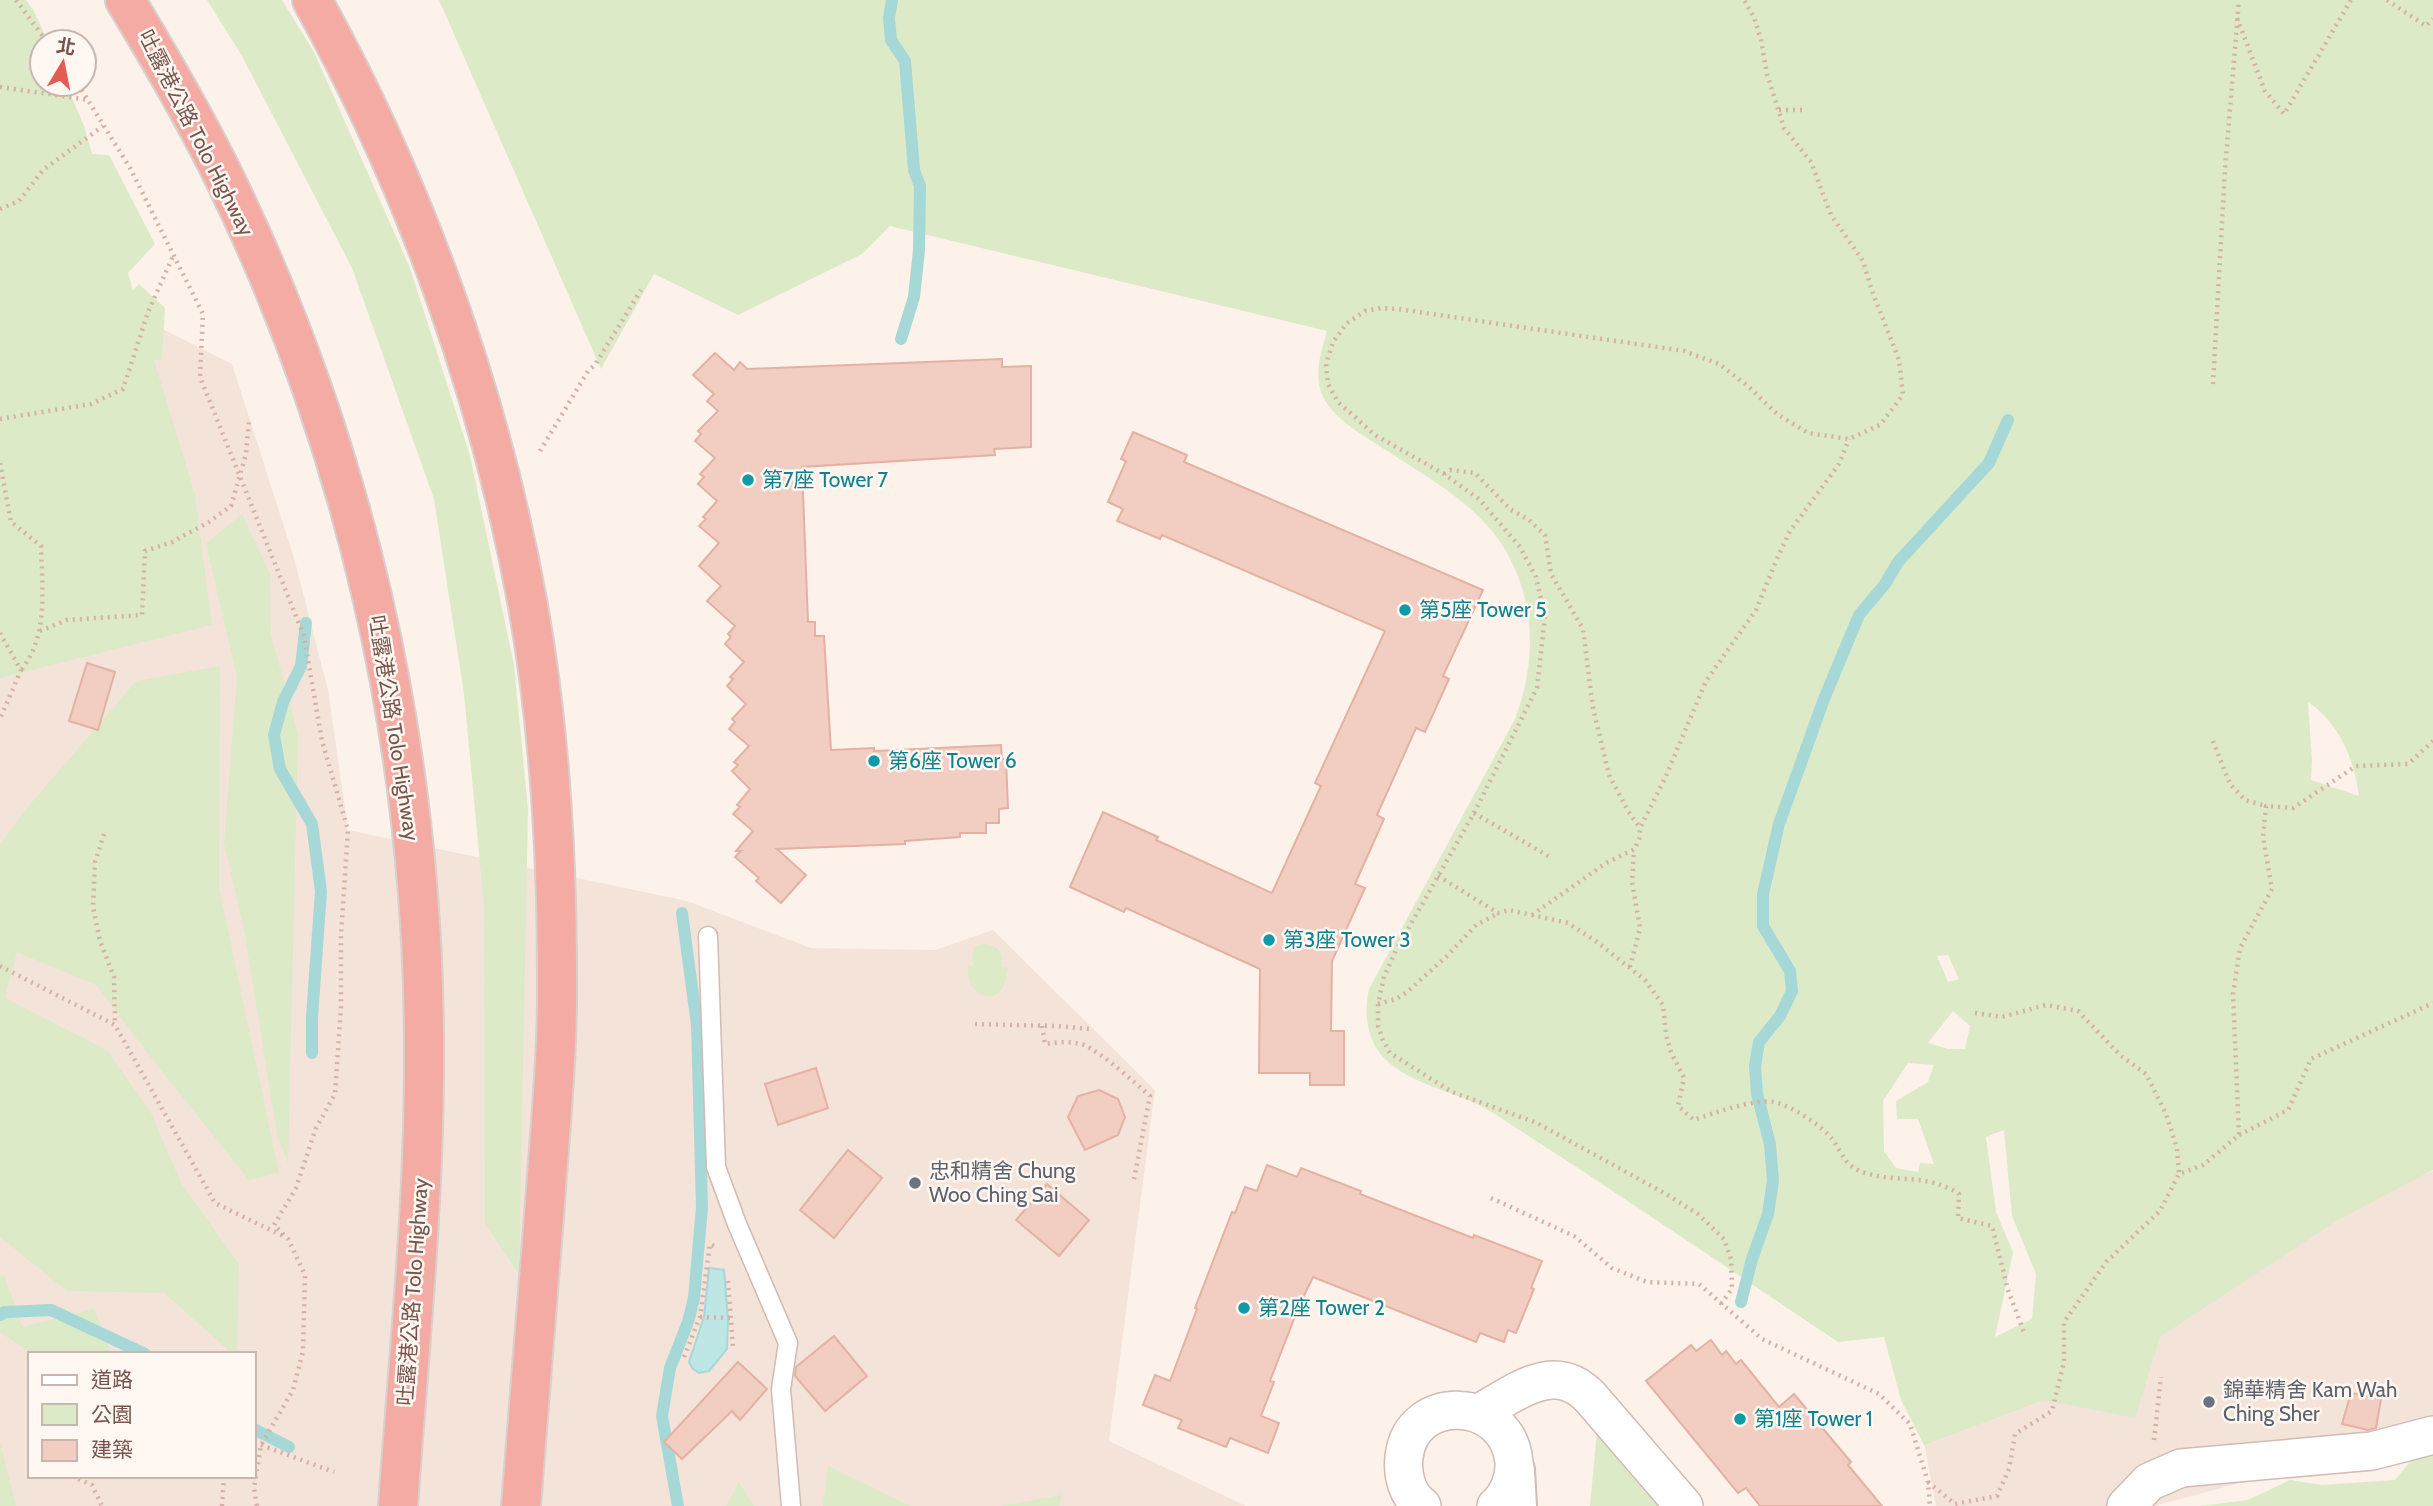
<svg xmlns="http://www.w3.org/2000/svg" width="2433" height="1506" font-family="Cabin,'Noto Sans TC',sans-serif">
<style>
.residential{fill:#f4e3d9;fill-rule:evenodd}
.green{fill:#dceac8;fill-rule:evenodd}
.water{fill:#bee6e5;stroke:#a5d8d7;stroke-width:2}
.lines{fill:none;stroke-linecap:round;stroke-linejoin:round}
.stream{stroke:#a5d8d7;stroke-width:12}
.building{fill:#f1cdc2;stroke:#e4b1a3;stroke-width:2}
.service-casing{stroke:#d1bbb2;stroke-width:21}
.minor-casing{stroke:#d1bbb2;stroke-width:40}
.tertiary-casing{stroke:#d1bbb2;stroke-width:42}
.motorway-casing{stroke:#d9cfcd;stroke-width:42}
.path{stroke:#d7b0a5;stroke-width:4.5;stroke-dasharray:2 5;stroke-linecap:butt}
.service{stroke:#fff;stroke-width:18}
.minor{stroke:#fff;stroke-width:37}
.tertiary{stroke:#fff;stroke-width:38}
.motorway{stroke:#f4aba3;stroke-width:38}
.culture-dot{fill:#0f9aa8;stroke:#fff7f1;stroke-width:2.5}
.worship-dot{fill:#6b7280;stroke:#fff7f1;stroke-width:2.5}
.labels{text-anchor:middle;stroke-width:5;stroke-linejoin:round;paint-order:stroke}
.street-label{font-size:21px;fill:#77554d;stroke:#fff7f1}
.culture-label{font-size:21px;fill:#0d838f;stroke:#fff7f1;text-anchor:start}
.worship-label{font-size:21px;fill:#5b616d;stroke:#fff7f1;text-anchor:start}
</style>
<rect width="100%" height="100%" fill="#fcf2ea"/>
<!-- residential -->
<g class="residential">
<path d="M0,247l232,117 62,194 34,132 20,140 339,71 124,47 124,2 58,-20 162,160 -46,351 137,65h-1246zM30,1354h224v122h-224z"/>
<polygon points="2433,1171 2433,1431 2154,1506 1936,1506 1907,1352 1958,1362 2340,1210"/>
</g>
<!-- green -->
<g class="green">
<polygon points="0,0 26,0 34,11 48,42 42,42 42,84 66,84 84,126 92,154 109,155 155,244 128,273 133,290 139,284 165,308 162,360 154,360 195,495 212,625 0,678"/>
<polygon points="207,0 282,0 314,52 410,268 470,456 514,665 528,809 519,1275 485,1224 484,906 464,694 434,499 352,268 242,56"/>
<path d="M439,0h1994v1170l-97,51 -176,116 -25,81 -91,-18 -120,45 -23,-45 -17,-63 -46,5c-115,-77 -229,-155 -345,-229 -32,-21 -82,-27 -109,-55 -18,-19 -20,-45 -15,-69l146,-270c29,-75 17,-159 -48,-213 -28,-24 -61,-42 -92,-63 -19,-12 -50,-31 -55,-55 -5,-20 2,-38 7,-57l-437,-105 -28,28 -124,61 -84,-41 -53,95zM2308,702c32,22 46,57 51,94l-48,-16 1,-20zM1948,955l11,24 -11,3 -11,-26zM1953,1011l17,15 -5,23h-17l-20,-6zM1908,1063l26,2 -6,17 -32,19 1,18h21l16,45 -14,-1 -2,9 -22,-4 -12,-17 -1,-50zM2004,1130l8,86 24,58 -4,45 -37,18 18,-85 -17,-40 -10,-75z"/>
<polygon points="242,514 270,574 271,635 298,734 288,1163 277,1135 245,935 224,843 237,677 206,544"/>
<polygon points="220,666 219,887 279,1173 249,1180 160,1069 96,985 17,952 5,998 107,1050 151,1113 181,1183 239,1264 237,1354 233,1354 164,1293 67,1291 0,1237 0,844 27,808 136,681"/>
<path d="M982,944c16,0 22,8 20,23l6,1 -4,19 -10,9c-20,1 -26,-10 -26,-29l6,-2 -2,-4 2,-14z"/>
<polygon points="4,1275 22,1327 94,1309 112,1354 32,1354 0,1332 0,1276"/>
<polygon points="1597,1430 1660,1506 1590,1506"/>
<polygon points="0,1443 16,1506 0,1506"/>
<polygon points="2433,1445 2433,1506 2199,1506 2248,1500 2290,1480 2322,1485 2395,1480 2420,1449"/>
<polygon points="828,1466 910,1506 823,1506"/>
<polygon points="739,1482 754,1506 726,1506"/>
<polygon points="1062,1495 1059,1506 1000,1506"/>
</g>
<!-- water -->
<polygon class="water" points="709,1268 724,1270 728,1319 727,1349 709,1371 699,1373 692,1368 689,1362 704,1317"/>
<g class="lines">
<!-- stream -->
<g class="stream">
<polyline points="892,0 889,18 891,40 905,61 914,170 920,186 919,250 914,297 901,339"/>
<polyline points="306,623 301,666 283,702 274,735 280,769 312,824 321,891 312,1017 312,1053"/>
<polyline points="1741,1302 1752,1259 1768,1214 1773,1181 1770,1144 1757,1094 1755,1066 1759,1042 1780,1016 1792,991 1790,971 1763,926 1763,894 1779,824 1824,699 1859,615 1885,584 1898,562 1989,463 2008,420"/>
<polyline points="0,1315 5,1312 51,1310 145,1354"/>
<polyline points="254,1429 289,1447"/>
<polyline points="678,1506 662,1416 670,1368 688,1322 694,1298 702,1207 697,1025 682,913"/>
</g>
</g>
<!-- building -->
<g class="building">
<polygon points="715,353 734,370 740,362 747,369 1002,359 1002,367 1031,366 1031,447 994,449 995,455 802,467 808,622 815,622 815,636 824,636 831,750 874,748 874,751 1001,745 1002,759 1006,759 1008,808 999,809 999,823 986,823 986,833 960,833 960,837 905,841 905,844 777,849 806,875 781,903 756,881 759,878 735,857 741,851 736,851 753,831 733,814 740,807 737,805 750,789 732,771 738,765 734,762 749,746 729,729 735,722 732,719 746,704 727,686 733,679 730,677 744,662 725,644 731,637 728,634 735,626 707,601 721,586 699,566 719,543 699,526 706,519 703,517 717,501 698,484 704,477 700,474 715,458 695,441 701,434 698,431 718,411 707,401 714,394 693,375"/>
<polygon points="1133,432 1187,455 1184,462 1483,590 1443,676 1449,679 1425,732 1416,728 1377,815 1384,819 1355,884 1365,888 1332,961 1331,1031 1344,1031 1344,1085 1310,1085 1310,1073 1259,1073 1260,969 1126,908 1124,912 1070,887 1103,812 1158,837 1156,840 1272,893 1321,786 1315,783 1385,631 1162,535 1160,539 1117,521 1123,509 1108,502 1126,461 1121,459"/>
<polygon points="87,663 115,672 98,730 69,721"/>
<polygon points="816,1068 828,1108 778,1125 765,1084"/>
<polygon points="1099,1090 1118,1099 1125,1117 1118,1135 1085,1150 1068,1117 1078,1096"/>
<polygon points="848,1150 882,1178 834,1238 800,1210"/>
<polygon points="1267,1165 1297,1177 1301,1168 1361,1191 1360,1194 1473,1238 1474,1235 1542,1261 1531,1288 1534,1289 1516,1333 1508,1330 1504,1342 1480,1333 1476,1342 1313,1277 1299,1306 1270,1381 1274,1382 1261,1416 1279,1423 1268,1453 1230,1438 1226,1447 1178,1428 1182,1420 1143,1405 1155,1375 1170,1381 1197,1309 1195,1308 1232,1212 1235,1213 1245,1187 1257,1191"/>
<polygon points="1047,1184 1089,1220 1059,1256 1016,1220"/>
<polygon points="834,1336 867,1376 825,1411 795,1376 796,1367"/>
<polygon points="1711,1340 1722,1355 1726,1351 1736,1364 1741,1360 1779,1407 1794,1394 1851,1462 1848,1465 1882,1506 1760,1506 1746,1488 1738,1493 1646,1381 1691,1345 1696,1351"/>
<polygon points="738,1362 767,1389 740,1420 732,1411 682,1459 664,1442"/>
<polygon points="2351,1393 2381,1399 2376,1428 2368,1430 2342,1424"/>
</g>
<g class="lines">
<!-- service casing -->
<g class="service-casing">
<polyline id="service" points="708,936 716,1167 737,1224 788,1343 781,1389 791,1506"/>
</g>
<!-- minor casing -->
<g class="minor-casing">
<g id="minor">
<path d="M1479,1413c37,-20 75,-54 112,-15l93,108"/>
<path d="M1422,1506c-15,-11 -20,-31 -18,-49 7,-65 104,-61 110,5 1,16 -6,34 -18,44"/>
<polyline points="2126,1506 2149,1482 2181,1468 2372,1451 2433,1435"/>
</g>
</g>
<!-- tertiary casing -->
<g class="tertiary-casing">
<polyline id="tertiary" points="1515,1470 1517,1506"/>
</g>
<!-- motorway casing -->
<g class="motorway-casing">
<g id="motorway">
<path d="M125,0c34,56 67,113 96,171 133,270 202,572 203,873 1,154 -15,308 -26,462"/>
<path d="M312,0c104,188 178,395 216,606 22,123 29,248 29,372 1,75 -7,151 -12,225 -8,101 -16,202 -24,303"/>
</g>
</g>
<!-- path -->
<g class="path">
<polyline points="16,0 47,42"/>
<polyline points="2387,0 2426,26 2433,19"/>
<polyline points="2237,18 2265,91 2284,114 2351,0"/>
<polyline points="78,84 130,168 203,314 200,377 304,636 322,741 348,830 341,935 341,1007 335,1094 316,1128 296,1188 274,1225 288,1239 305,1275 303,1351 293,1390 261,1445 254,1488 257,1506"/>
<polyline points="0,87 89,100"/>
<polyline points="1779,110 1806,110"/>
<polyline points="0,209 19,201 43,170 103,126"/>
<polyline points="2213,384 2225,169 2239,0"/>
<polyline points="0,419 91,404 123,389 148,312 174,254"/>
<polyline points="540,451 588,371 595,365 641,290"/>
<path d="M0,463l11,59 30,24c1,43 8,89 -20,124"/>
<polyline points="1444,474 1450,470 1475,473 1510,509 1529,520 1545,535 1551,574 1583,629 1593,708 1609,775 1628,811 1640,828"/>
<polyline points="40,631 67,620 142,615 145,551 172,542 209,522 231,506 246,454 249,420"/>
<polyline points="0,633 21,670 0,719"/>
<polyline points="2213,741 2230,784 2245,800 2266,806"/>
<polyline points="1474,813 1550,857"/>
<polyline points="104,834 95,862 93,907 100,941 114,977 115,1025"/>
<path d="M1438,876l60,37 11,-3 59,13 29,19 48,38 18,25 3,30 5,17 13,26 -6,28 16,14c19,-7 60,-21 79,-18 18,3 48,23 59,37 12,16 12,27 33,34 33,10 62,0 94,21l-1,24 34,8 16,64 17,45"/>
<polyline points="1532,915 1606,863 1635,849 1639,839 1640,828 1666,776 1706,681 1756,610 1776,561 1790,531 1839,464 1849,439"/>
<polyline points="0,966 115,1025 215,1203 283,1236"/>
<polyline points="1630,967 1640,928 1632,882 1634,850"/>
<polyline points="1378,1004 1396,999 1406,993 1448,955 1476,925 1497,914"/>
<polyline points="1975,1013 2002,1017 2046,1005 2078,1011 2120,1055 2146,1074 2166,1114 2177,1148 2179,1174"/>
<polyline points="975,1024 1057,1026 1089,1029"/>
<path d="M1042,1026l3,18c13,-2 27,-3 39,1 17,7 51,38 66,51l-16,83"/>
<polyline points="2239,1135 2288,1110 2311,1059 2433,1003"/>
<polyline points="1491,1198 1574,1236 1612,1268 1647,1282 1699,1284 1762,1339 1879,1394 1910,1424 1928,1482 1930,1506"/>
<polyline points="728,1281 733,1347"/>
<polyline points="1721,1304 1732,1289 1731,1259 1724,1239 1698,1214 1666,1194 1537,1123 1452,1092 1390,1053 1383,1040 1378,1026 1378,1004 1384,977 1396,950 1474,813 1537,688 1545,617 1536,577 1520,547 1479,499 1444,474 1375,435 1338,402 1328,384 1326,364 1333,342 1347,323 1365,311 1381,308 1398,309 1684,351 1719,364 1749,387 1777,414 1808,433 1849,439 1880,425 1903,395 1899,360 1872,291 1863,261 1831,215 1811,162 1784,128 1767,74 1761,40 1754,17 1744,0"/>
<polyline points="700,1317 732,1318"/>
<polyline points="684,1357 700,1317 710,1244 716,1247"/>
<polyline points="2154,1440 2161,1377"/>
<polyline points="261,1445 334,1472"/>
<polyline points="72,1476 92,1485 102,1506"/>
<polyline points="1928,1482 1955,1504 1997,1496 2009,1469 2015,1434 2052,1411 2064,1362 2064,1322 2107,1261 2160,1211 2179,1174 2203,1165 2239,1135 2233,994 2240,948 2272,889 2263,837 2266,806 2293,808 2356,766 2408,764 2433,741"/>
<polyline points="222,1506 224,1476"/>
</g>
<!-- service -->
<use href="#service" class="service"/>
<!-- minor -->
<use href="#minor" class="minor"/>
<!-- tertiary -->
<use href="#tertiary" class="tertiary"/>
<!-- motorway -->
<use href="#motorway" class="motorway"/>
</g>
<!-- markers -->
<g class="culture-dot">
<circle cx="748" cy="480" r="7"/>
<circle cx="1405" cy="610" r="7"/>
<circle cx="874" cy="761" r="7"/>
<circle cx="1269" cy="940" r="7"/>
<circle cx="1244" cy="1308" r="7"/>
<circle cx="1740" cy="1419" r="7"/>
</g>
<g class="worship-dot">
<circle cx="915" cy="1183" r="7"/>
<circle cx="2209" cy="1402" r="7"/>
</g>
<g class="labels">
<!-- street labels -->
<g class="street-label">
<text transform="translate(196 133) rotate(63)" y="7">吐露港公路 Tolo Highway</text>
<text transform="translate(394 728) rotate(81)" y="7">吐露港公路 Tolo Highway</text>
<text transform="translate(413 1292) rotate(-86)" y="7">吐露港公路 Tolo Highway</text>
</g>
<!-- culture labels -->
<g class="culture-label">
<text x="762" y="487">第7座 Tower 7</text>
<text x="1419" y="617">第5座 Tower 5</text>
<text x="888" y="768">第6座 Tower 6</text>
<text x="1283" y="947">第3座 Tower 3</text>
<text x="1258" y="1315">第2座 Tower 2</text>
<text x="1754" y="1426">第1座 Tower 1</text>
</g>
<!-- worship labels -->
<g class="worship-label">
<text x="929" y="1178">忠和精舍 Chung<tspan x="929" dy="24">Woo Ching Sai</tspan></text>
<text x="2223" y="1397">錦華精舍 Kam Wah<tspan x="2223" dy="24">Ching Sher</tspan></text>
</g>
</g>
<!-- legend -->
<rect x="28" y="1352" width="228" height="126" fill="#fff7f1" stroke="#c9b6af" stroke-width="2"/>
<rect x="42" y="1375" width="35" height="10" fill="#ffffff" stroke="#c9b6af" stroke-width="2"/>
<text x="91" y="1387" font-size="21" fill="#77554d">道路</text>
<rect x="42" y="1404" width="35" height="21" fill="#dceac8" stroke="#c9b6af" stroke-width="2"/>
<text x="91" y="1422" font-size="21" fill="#77554d">公園</text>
<rect x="42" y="1440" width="35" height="21" fill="#f1cdc2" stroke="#c9b6af" stroke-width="2"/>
<text x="91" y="1457" font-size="21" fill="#77554d">建築</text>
<!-- north arrow -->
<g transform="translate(63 63) rotate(10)"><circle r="33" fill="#fff7f1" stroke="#c9b6af" stroke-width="2"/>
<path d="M0-5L12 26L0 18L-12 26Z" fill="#e35b53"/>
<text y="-10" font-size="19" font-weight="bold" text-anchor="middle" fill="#77554d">北</text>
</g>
</svg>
